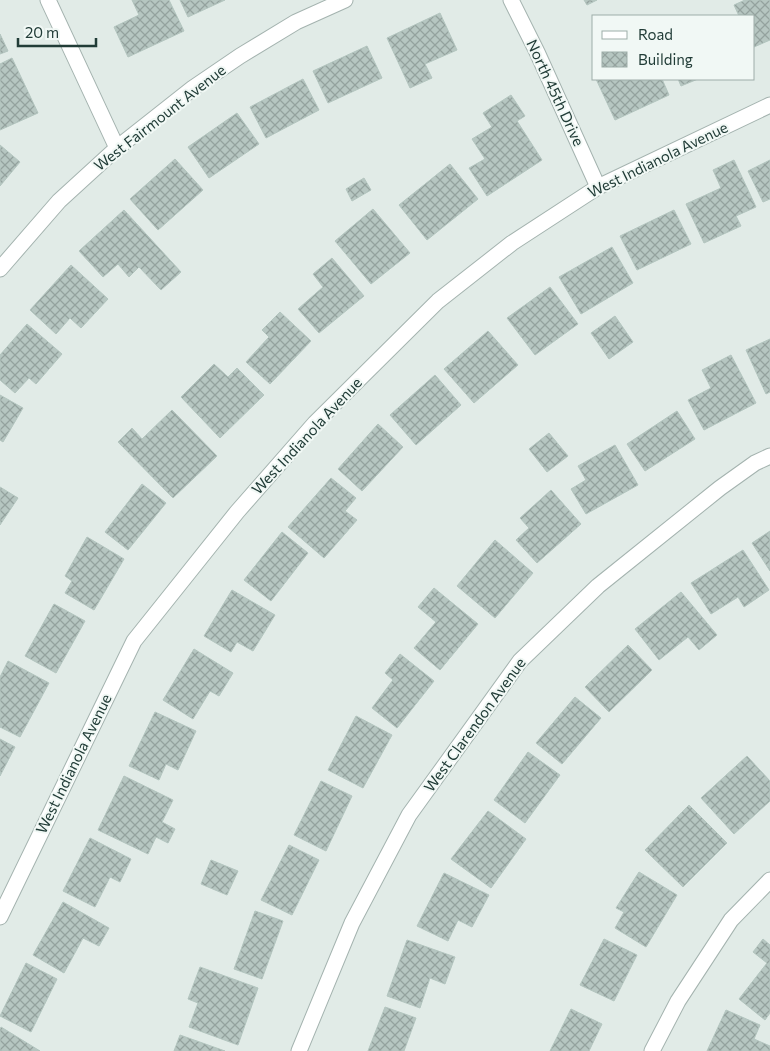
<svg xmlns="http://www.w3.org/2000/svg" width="770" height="1051" font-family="Commissioner,sans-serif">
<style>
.building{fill:url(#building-cross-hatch);stroke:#b3c5bf}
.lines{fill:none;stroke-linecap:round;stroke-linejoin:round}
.street-casing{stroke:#a4b3af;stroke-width:17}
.street{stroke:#fff;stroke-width:15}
.labels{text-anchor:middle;stroke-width:4;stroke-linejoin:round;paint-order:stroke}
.street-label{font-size:15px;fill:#213c37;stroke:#f1f8f5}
</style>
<defs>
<pattern id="building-cross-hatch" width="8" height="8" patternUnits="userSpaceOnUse" patternTransform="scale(1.25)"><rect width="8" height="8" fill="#b6c6c1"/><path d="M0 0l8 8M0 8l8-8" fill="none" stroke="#94a29e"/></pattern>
</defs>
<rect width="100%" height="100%" fill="#e1ebe7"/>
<!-- building -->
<g class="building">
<polygon points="132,0 169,0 184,31 128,57 114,27 139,15"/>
<polygon points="180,0 225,0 188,17"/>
<polygon points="584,0 597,0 587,5"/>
<polygon points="745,0 770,0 770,40 754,47 754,16 739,16 734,5"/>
<polygon points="440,13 457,50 425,64 432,78 410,88 387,38"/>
<polygon points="0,34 8,51 0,54"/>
<polygon points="367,46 382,78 328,103 313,71"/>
<polygon points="12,58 38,113 0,130 0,64"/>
<polygon points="303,79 319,110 266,138 250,107"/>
<polygon points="596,79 662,79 669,95 615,120"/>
<polygon points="678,79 698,79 681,86"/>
<polygon points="511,95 525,116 517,121 542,160 487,196 469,168 485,159 472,139 492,127 483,113"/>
<polygon points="237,113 259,144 209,178 188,147"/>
<polygon points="0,145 20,162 0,186"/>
<polygon points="175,159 203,190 158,230 130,199"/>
<polygon points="734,160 756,207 736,216 741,226 704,243 686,204 721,188 713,170"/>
<polygon points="770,160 770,199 763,202 748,171"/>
<polygon points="450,164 478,199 427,240 399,205"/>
<polygon points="364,178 371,190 352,201 346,189"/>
<polygon points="373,209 410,253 371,284 335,241"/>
<polygon points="124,210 181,272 161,290 139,267 129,277 118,264 103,277 79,251"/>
<polygon points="674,210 691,244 637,270 620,236"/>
<polygon points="612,247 633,283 581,314 559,277"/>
<polygon points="332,258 364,296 319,333 298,309 323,287 313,274"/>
<polygon points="71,265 108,299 81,328 70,318 56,334 30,310"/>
<polygon points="550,287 578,324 535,355 507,318"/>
<polygon points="280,312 311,341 270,384 246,362 269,337 262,330"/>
<polygon points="615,316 633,342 609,359 591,333"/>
<polygon points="27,324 62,354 36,384 29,378 15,393 0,380 0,355"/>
<polygon points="488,331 518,365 474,403 444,369"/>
<polygon points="770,339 770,392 766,394 746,350"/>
<polygon points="731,355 756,403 704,430 688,400 711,388 702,370"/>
<polygon points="214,364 228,377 237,368 264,395 220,438 181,397"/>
<polygon points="435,375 461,405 416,445 390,415"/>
<polygon points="0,395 23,408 3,442 0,440"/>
<polygon points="172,410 217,456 173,498 118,442 132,428 142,439"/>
<polygon points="677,411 695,439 645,471 627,444"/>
<polygon points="378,424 403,447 362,491 338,469"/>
<polygon points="549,433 568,456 547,472 529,449"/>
<polygon points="615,445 638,485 586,514 571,489 586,480 578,466"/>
<polygon points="331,478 356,498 345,511 357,520 324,558 288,527"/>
<polygon points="142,484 166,503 128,550 105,532"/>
<polygon points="0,487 18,498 0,525"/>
<polygon points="551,490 581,524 537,563 516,540 529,528 520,518"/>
<polygon points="770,531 770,571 752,543"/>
<polygon points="282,532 308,553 271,601 244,580"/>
<polygon points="87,537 124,559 94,610 65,593 72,581 65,576"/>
<polygon points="495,540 533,573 495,618 457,586"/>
<polygon points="743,550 769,590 744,607 738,597 711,614 691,583"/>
<polygon points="434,588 478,624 440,670 414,648 436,622 418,607"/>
<polygon points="232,590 275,615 253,651 237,642 231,652 204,636"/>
<polygon points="681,592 717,635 699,650 688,637 659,660 635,629"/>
<polygon points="54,604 85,621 56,673 25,656"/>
<polygon points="628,645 652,670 609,712 585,687"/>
<polygon points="194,649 233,673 219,696 210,691 193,719 163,700"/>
<polygon points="400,654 434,681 397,728 372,708 393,680 385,673"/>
<polygon points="8,661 49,683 20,737 0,727 0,677"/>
<polygon points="575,697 601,718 562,764 536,743"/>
<polygon points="155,712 196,731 178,770 166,764 159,780 129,766"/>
<polygon points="356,716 392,735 363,788 328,770"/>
<polygon points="0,739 15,747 0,776"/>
<polygon points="528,752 560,775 525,823 494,800"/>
<polygon points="747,756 770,781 770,801 734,834 701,798"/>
<polygon points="124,776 173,800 162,822 175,829 168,843 156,837 148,854 98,830"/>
<polygon points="321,781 352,796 326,851 294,835"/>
<polygon points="689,805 727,843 683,887 645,850"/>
<polygon points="488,811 526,839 491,888 451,859"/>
<polygon points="90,838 131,859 120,882 110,877 95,907 63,891"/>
<polygon points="289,845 319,860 292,915 261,900"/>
<polygon points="211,860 238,871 227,895 201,884"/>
<polygon points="639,872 677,895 646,947 615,928 624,912 616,908"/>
<polygon points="444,873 489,895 472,927 458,920 448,941 417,926"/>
<polygon points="63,902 109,928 99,946 83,938 64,973 33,955"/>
<polygon points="255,911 283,921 262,979 234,969"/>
<polygon points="604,939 637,955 614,1001 580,985"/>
<polygon points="763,939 770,945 770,1013 765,1020 739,999 767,963 753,952"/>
<polygon points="407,940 455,957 445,984 430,978 420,1008 387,996"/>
<polygon points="26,963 57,979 31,1032 0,1016"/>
<polygon points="200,967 258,988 238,1045 189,1027 198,1003 188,999"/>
<polygon points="385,1007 416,1018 404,1051 368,1051"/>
<polygon points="571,1009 602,1024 589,1051 550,1051"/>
<polygon points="726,1010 760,1025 754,1039 770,1046 770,1051 707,1051"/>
<polygon points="1,1027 40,1051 0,1051 0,1029"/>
<polygon points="180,1035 225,1051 174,1051"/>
</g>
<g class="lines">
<!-- street casing -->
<g class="street-casing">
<g id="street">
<polyline points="48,0 117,148"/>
<polyline points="511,0 537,52 598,187"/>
<polyline points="0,269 59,201 117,148 193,88 240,56 296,22 345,0"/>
<polyline points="0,917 134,641 237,512 315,423 438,301 512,243 598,187 770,105"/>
<polyline points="299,1051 352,923 409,815 520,661 598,586 720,488 755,463 770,456"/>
<polyline points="652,1051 678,1001 731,920 770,880"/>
</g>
</g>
<!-- street -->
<use href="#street" class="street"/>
</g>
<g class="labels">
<!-- street labels -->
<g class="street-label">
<text transform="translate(555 93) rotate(65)" y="5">North 45th Drive</text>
<text transform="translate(160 118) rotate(-38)" y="5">West Fairmount Avenue</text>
<text transform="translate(658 160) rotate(-26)" y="5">West Indianola Avenue</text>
<text transform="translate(307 436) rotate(-47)" y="5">West Indianola Avenue</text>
<text transform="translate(475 725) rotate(-54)" y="5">West Clarendon Avenue</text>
<text transform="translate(74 764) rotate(-64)" y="5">West Indianola Avenue</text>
</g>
</g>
<!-- legend -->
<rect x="592" y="15" width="162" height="65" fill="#f1f8f5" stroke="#9eada9"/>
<rect x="602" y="31" width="25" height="8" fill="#ffffff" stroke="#9eada9"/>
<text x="638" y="40" font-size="15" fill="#213c37">Road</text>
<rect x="602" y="52" width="25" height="15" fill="url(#building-cross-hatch)" stroke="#9eada9"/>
<text x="638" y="65" font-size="15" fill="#213c37">Building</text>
<!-- scale -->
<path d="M18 38v8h78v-8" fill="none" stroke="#213c37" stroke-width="2.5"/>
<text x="25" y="38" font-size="15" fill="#213c37" stroke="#f1f8f5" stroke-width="4" paint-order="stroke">20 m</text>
</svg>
